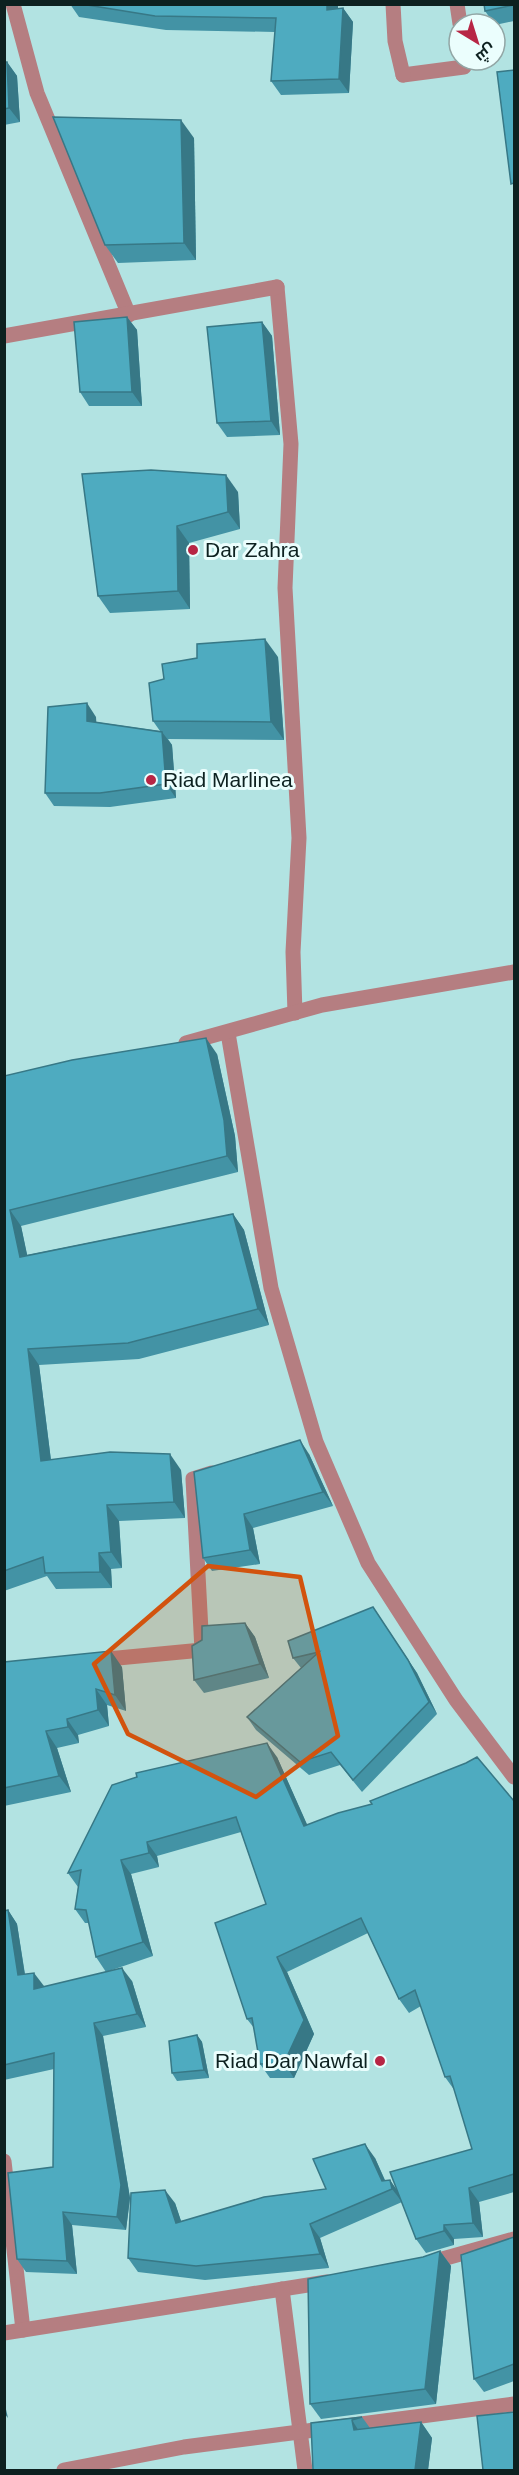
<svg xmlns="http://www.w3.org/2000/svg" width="519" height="2475" font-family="Helvetica,Cairo,sans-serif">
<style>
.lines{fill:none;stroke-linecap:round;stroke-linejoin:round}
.service{stroke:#b57e81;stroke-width:15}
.pedestrian{stroke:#b57e81;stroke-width:15}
.minor{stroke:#b57e81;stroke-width:15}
.wall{fill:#4393a5}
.shaded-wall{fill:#377886}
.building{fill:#4eabc0;stroke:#377886;stroke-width:1.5}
.marked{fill:#d2530e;fill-opacity:0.2;stroke:#d2530e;stroke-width:4.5;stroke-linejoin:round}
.poi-dot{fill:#b72645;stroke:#ebfefd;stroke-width:2}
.labels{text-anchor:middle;stroke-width:6;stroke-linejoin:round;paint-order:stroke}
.poi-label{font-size:21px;fill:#0d2120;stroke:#ebfefd;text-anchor:start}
</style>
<rect width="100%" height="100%" fill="#b2e3e2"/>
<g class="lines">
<!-- service -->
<g class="service">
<polyline points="457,4 460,24"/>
<polyline points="403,75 464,67 464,60"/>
</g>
<!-- pedestrian -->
<g class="pedestrian">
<polyline points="277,287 291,444 285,588 299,838 293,952 295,1013"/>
<polyline points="228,1033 271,1288 316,1442 368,1563 456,1700 514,1777"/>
<polyline points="186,1043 322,1005 514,972"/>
<polyline points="97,1660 202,1650 193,1479 212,1473"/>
<polyline points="4,2161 23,2330"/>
<polyline points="428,2263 514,2239"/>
<polyline points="4,2333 327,2282"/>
</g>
<!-- minor -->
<g class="minor">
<polyline points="13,4 37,93 129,315"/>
<polyline points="393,4 395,41 403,75"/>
<polyline points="4,336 277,287"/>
<polyline points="282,2289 305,2470"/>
<polyline points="64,2470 184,2447 514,2404"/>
</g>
</g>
<!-- wall -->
<g class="wall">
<polygon points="70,4 338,4 338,9 343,8 353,22 349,93 281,95 271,81 275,32 166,30 79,17"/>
<polygon points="514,4 514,21 495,25 485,11"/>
<polygon points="4,62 7,62 17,76 20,122 4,125"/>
<polygon points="194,138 196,260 118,263 105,245"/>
<polygon points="127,317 137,330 142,406 89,406 80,392"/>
<polygon points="262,322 272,336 280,435 227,437 217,423"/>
<polygon points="82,474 238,492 240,529 189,543 190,609 110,613 98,596"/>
<polygon points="278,657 284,740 168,739 172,745 176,798 110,807 54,806 45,793 96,717 96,722 160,731 153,721"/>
<polygon points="217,1054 235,1136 238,1172 21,1226 27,1255 233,1214 244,1230 269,1325 139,1359 39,1365 51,1460 181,1470 185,1518 119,1521 122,1568 111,1569 112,1588 56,1589 47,1576 4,1591 4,1076"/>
<polygon points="309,1454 333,1506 253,1528 260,1564 212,1571 203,1558 194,1472"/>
<polygon points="373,1607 417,1673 437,1714 362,1792 340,1765 309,1775 256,1730 247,1717 301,1668 293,1658"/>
<polygon points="245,1623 255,1637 269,1678 204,1693 194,1680"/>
<polygon points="4,1662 122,1667 126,1711 107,1705 109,1726 78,1735 79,1743 57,1748 71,1792 4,1806"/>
<polygon points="277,1757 307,1825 514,1801 514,2192 479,2202 483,2237 454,2239 454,2245 426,2253 416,2239 402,2202 320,2238 329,2268 205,2280 138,2272 128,2258 175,2203 181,2221 326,2189 375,2158 385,2180 390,2180 397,2191 472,2149 455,2091 445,2077 421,2006 409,2013 399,1999 368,1933 287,1972 314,2034 294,2078 270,2078 260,2064 254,2028 247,2019 266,1904 241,1832 157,1856 159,1867 131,1874 153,1956 106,1972 96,1957 89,1923 85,1923 75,1909 78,1887 68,1873"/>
<polygon points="8,1910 17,1924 25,1974 44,1987 132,1981 146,2027 103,2036 130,2198 126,2230 72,2225 77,2274 26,2272 17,2259 53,2167 54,2069 4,2080 4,1911"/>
<polygon points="197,2035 202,2042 209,2078 177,2081 172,2073"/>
<polygon points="514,2237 514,2381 484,2392 474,2379"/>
<polygon points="440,2251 451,2266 436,2404 321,2419 310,2404 423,2257"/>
<polygon points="362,2417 370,2428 421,2422 432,2438 428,2470 313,2470 311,2423"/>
</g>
<!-- shaded-wall -->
<g class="shaded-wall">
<polygon points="327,4 338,4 338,25 327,10"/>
<polygon points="343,8 353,22 349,93 339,79"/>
<polygon points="7,62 17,76 20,122 9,108"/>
<polygon points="181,120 194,138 196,260 184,243"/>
<polygon points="127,317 137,330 142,406 132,392"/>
<polygon points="262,322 272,336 280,435 271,421"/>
<polygon points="226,475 238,492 240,529 228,512"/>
<polygon points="177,526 189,543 190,609 178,591"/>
<polygon points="265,639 278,657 284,740 271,722"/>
<polygon points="87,703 96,717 97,734 87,721"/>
<polygon points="162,732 172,745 176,798 166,784"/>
<polygon points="206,1038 217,1054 235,1136 238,1172 227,1156"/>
<polygon points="10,1210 21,1226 31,1273 20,1257"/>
<polygon points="233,1214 244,1230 269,1325 258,1309"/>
<polygon points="28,1349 39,1365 53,1477 41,1461"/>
<polygon points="300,1440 309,1454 333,1506 323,1492"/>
<polygon points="170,1454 181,1470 185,1518 174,1502"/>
<polygon points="107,1505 119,1521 122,1568 111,1552"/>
<polygon points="244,1514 253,1528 260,1564 250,1550"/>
<polygon points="99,1553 111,1569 112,1588 100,1572"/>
<polygon points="373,1607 417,1673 437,1714 429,1702"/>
<polygon points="245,1623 255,1637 269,1678 260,1664"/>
<polygon points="111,1651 122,1667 126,1711 115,1695"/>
<polygon points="96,1689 107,1705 109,1726 98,1710"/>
<polygon points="67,1719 78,1735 79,1743 68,1727"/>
<polygon points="46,1731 57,1748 71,1792 59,1776"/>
<polygon points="267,1743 277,1757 314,1840 304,1826"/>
<polygon points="147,1842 157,1856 159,1867 149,1853"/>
<polygon points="121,1860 131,1874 153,1956 143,1942"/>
<polygon points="8,1910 17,1924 27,1989 18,1975"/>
<polygon points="277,1957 287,1972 314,2034 294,2078 284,2063"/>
<polygon points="122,1968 132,1981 146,2027 137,2014"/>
<polygon points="34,1973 44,1986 34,1989"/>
<polygon points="94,2023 103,2036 130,2198 126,2230 117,2217"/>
<polygon points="197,2035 202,2042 209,2078 204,2070"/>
<polygon points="365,2144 375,2158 389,2190 382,2181"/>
<polygon points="390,2180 399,2193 402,2202 392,2189"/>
<polygon points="469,2188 479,2202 483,2237 473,2223"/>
<polygon points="165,2190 175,2203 186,2236 176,2223"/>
<polygon points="63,2212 72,2225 77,2274 67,2261"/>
<polygon points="310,2224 320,2238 329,2268 320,2254"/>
<polygon points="444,2225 454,2239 454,2245 444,2231"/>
<polygon points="440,2251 451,2266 436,2404 425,2389"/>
<polygon points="4,2401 8,2418 4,2413"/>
<polygon points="352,2420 362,2436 354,2430"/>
<polygon points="421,2422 432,2438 428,2470 415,2470"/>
</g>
<!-- building -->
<g class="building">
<polygon points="81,4 327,4 327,10 343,8 339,79 271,81 276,18 155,16"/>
<polygon points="484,4 514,4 514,5 485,11"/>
<polygon points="4,62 7,62 9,108 4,109"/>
<polygon points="514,70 514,183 511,184 497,72"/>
<polygon points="53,117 181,120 184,243 105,245"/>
<polygon points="127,317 132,392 80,392 74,322"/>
<polygon points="262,322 271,421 217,423 207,327"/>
<polygon points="151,470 226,475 228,512 177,526 178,591 98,596 82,474"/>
<polygon points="265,639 271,722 153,721 149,683 164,679 162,664 197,658 197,644"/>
<polygon points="87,703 87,721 162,732 166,784 100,793 45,793 48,707"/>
<polygon points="206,1038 224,1120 227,1156 10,1210 20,1257 233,1214 258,1309 128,1343 28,1349 41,1461 110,1452 170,1454 174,1502 107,1505 111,1552 99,1553 100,1572 45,1573 43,1557 4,1571 4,1076 72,1060"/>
<polygon points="300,1440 323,1492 244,1514 250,1550 203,1558 194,1472"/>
<polygon points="373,1607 408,1660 429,1702 353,1780 331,1752 300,1762 247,1717 319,1652 293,1658 288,1641"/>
<polygon points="245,1623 260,1664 194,1680 192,1646 202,1640 202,1626"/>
<polygon points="111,1651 115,1695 96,1689 98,1710 67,1719 68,1727 46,1731 59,1776 4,1788 4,1662"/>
<polygon points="267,1743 304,1826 338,1813 372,1804 370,1801 466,1763 477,1757 514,1801 514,2174 469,2188 473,2223 444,2225 444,2231 416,2239 390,2172 472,2149 450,2076 445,2077 415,1990 399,1999 361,1918 277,1957 304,2020 284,2063 260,2064 252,2018 247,2019 215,1923 266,1904 236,1817 147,1842 149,1853 121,1860 143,1942 96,1957 86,1910 75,1909 81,1870 68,1873 112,1785 137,1777 136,1773"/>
<polygon points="8,1910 18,1975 34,1973 34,1989 122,1968 137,2014 94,2023 121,2185 117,2217 63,2212 67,2261 17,2259 8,2173 53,2167 54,2053 4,2065 4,1911"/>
<polygon points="197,2035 204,2070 172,2073 169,2041"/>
<polygon points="365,2144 382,2181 390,2180 392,2189 310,2224 320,2254 196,2266 128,2258 131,2193 165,2190 176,2223 264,2197 326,2189 313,2159"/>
<polygon points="514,2237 514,2364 474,2379 461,2255"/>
<polygon points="440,2251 425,2389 310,2404 308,2279 423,2257"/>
<polygon points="514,2412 514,2470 483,2470 477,2416"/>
<polygon points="362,2417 352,2420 354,2430 421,2422 415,2470 313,2470 311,2423"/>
</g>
<!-- marked area -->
<path class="marked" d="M208,1566l92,11 38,159 -82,61 -128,-63 -34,-70z"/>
<!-- markers -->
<g class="poi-dot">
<circle cx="193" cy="550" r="6"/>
<circle cx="151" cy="780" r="6"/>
<circle cx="380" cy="2061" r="6"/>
</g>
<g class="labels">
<!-- poi labels -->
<g class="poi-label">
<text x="205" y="557">Dar Zahra</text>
<text x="163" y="787">Riad Marlinea</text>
<text x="368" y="2068" text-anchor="end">Riad Dar Nawfal</text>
</g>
</g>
<!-- border -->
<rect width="519" height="2475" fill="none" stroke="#0d2120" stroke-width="12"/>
<!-- north arrow -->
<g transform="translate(477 42) rotate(142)"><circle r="28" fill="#ebfefd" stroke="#92a6a5" stroke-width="1.5"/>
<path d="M0-4.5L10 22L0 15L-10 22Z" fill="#b72645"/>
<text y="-9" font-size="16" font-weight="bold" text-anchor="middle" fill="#0d2120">ش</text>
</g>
</svg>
